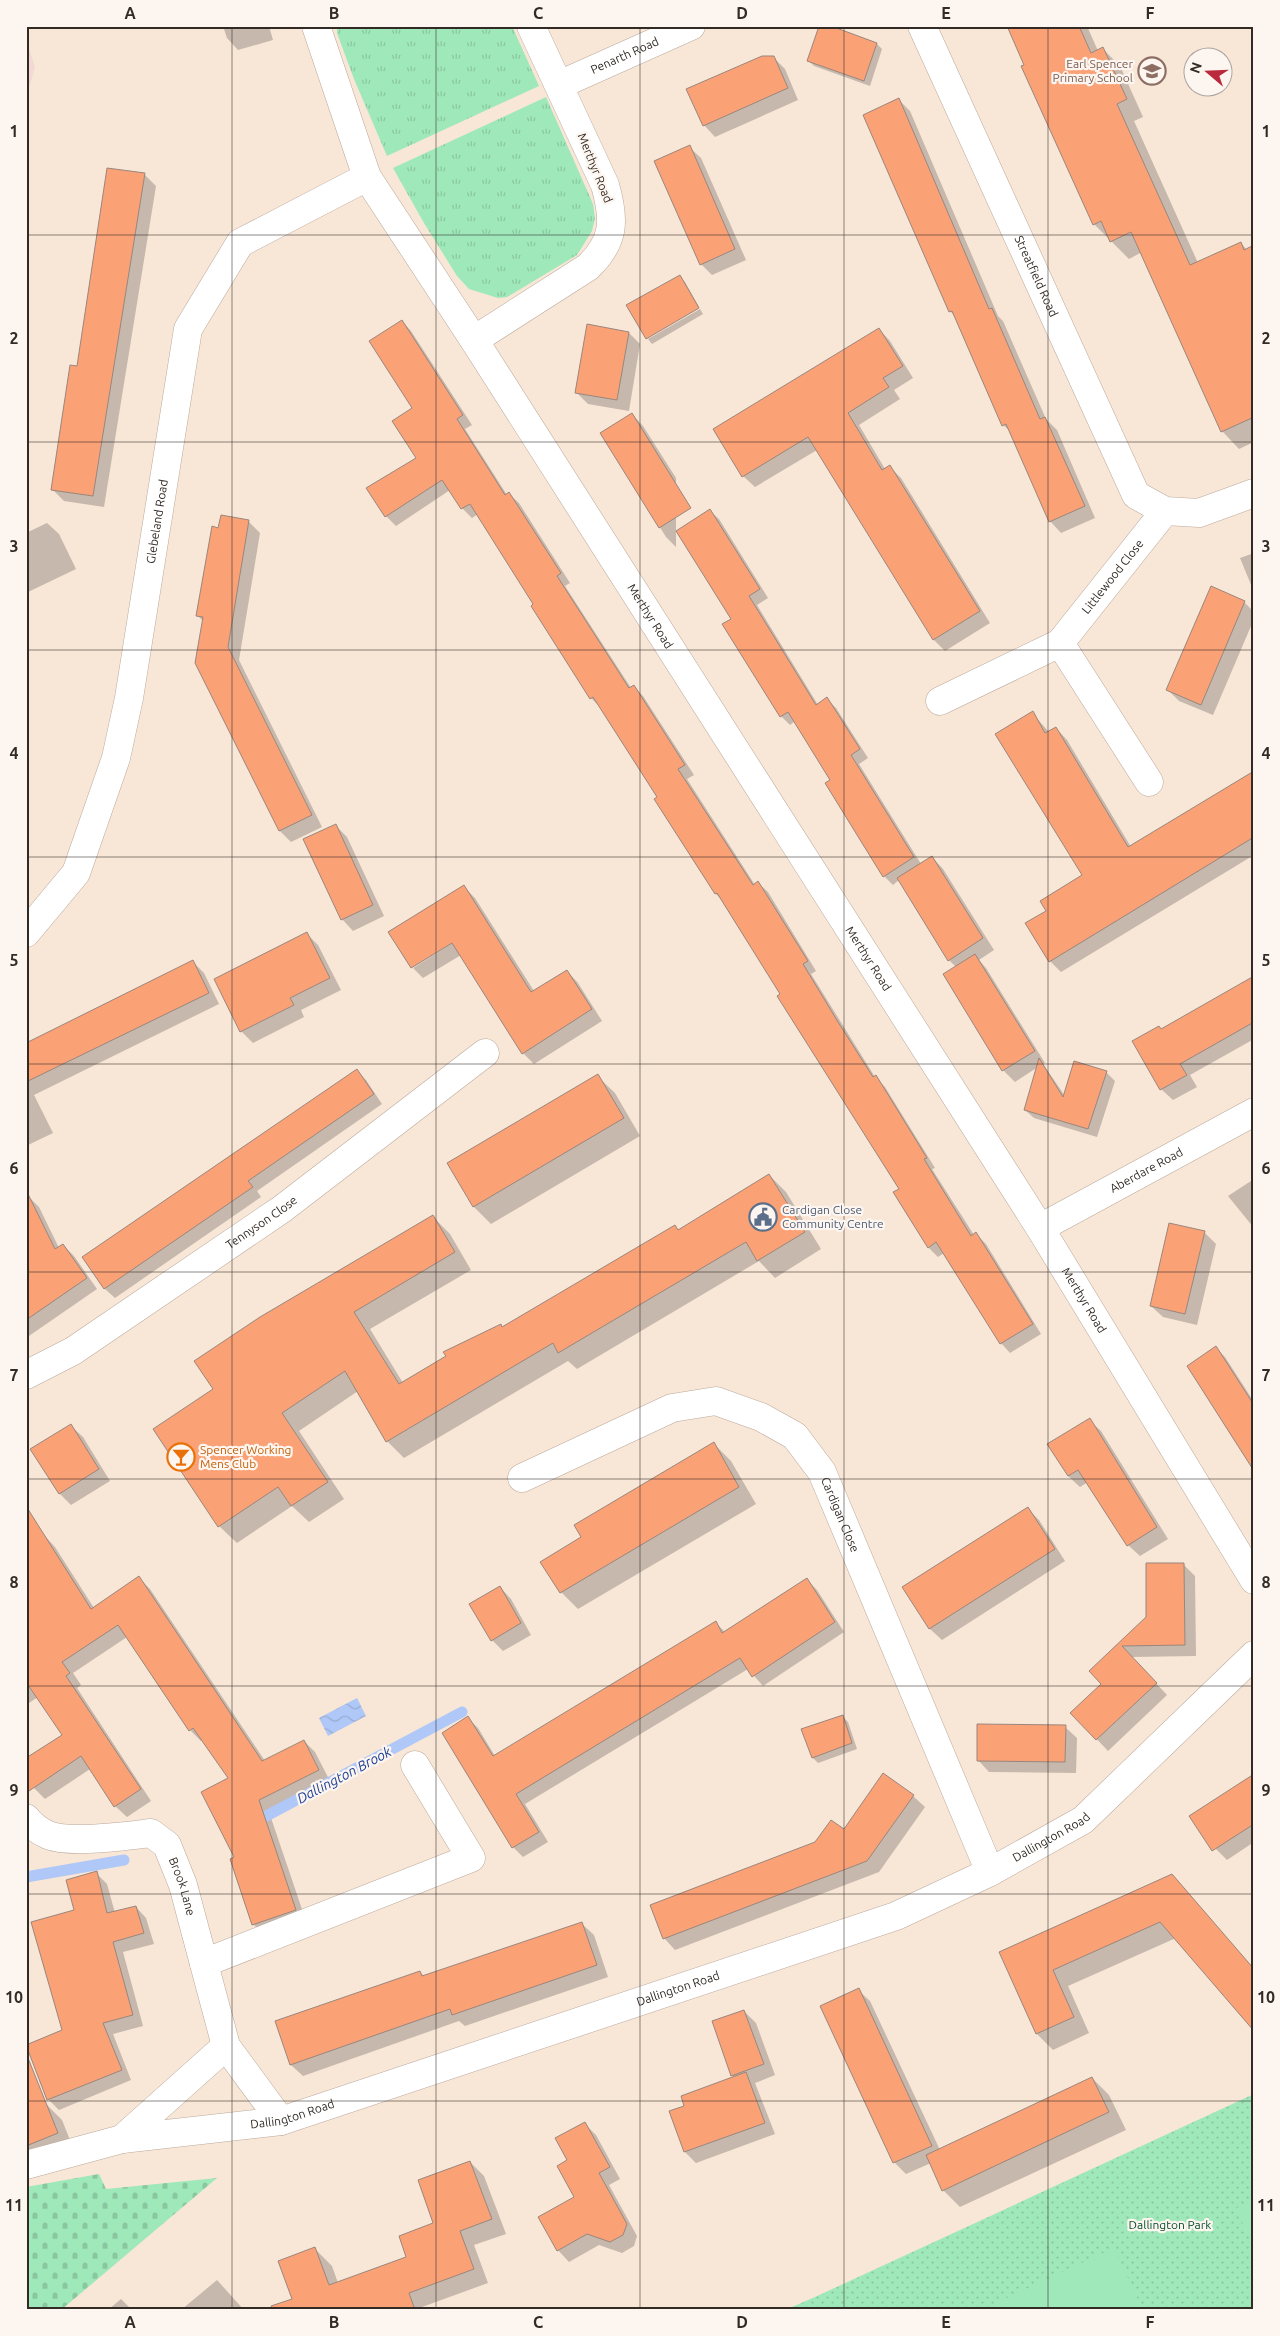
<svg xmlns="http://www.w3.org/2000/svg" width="1280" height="2336" font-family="Ubuntu,sans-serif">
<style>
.industrial{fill:#f3d9d6}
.grass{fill:url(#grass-tufts)}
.cemetery{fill:url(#cemetery-stones)}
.park{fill:url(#park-dots)}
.pitch{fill:#9fe8ba}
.water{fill:url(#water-waves)}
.shadow{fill:#0003}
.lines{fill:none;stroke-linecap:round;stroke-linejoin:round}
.stream{stroke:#afc8f7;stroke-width:11}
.building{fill:#faa176;stroke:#9a867d}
.minor-casing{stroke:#bbaa9c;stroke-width:29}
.minor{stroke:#fff;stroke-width:28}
.grid{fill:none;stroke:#312a25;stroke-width:1;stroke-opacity:0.55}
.labels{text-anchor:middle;stroke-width:4.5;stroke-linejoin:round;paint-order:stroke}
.street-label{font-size:12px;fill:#312a25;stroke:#fdf5ef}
.education-label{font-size:12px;fill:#785e54;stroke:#fdf5ef;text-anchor:end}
.service-label{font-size:12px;fill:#4e5e75;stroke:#fdf5ef;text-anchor:start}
.food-label{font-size:12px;fill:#c56008;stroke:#fdf5ef;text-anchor:start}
.park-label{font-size:12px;fill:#014f2c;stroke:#fdf5ef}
.water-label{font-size:14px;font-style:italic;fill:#1c4099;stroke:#fdf5ef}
.neatline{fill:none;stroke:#312a25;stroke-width:2}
.grid-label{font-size:16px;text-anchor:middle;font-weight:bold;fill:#312a25}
</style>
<defs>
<pattern id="grass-tufts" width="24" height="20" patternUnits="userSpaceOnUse" patternTransform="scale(1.25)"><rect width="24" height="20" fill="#9fe8ba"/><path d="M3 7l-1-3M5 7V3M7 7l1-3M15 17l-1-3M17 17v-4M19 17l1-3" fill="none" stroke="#89c7a0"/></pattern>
<pattern id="cemetery-stones" width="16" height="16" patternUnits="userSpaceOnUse" patternTransform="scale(1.25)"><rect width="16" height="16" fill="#9fe8ba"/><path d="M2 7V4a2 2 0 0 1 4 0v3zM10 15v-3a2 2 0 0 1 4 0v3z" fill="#89c7a0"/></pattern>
<pattern id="park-dots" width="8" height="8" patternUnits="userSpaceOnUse" patternTransform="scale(1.25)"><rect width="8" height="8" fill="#9fe8ba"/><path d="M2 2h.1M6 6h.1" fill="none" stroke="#89c7a0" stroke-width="1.8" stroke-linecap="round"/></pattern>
<pattern id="water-waves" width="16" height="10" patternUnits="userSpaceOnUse" patternTransform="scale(1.25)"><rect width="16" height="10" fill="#afc8f7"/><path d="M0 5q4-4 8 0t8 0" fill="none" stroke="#97acd4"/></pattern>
</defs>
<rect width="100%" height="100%" fill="#f8e6d7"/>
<!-- industrial -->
<polygon class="industrial" points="26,39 35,67 26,99"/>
<!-- grass -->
<g class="grass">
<polygon points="337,26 512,26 539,86 387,156 354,79 337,33"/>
<polygon points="546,97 593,204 595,218 592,231 577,255 507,297 498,298 469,289 457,276 424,223 393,168"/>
</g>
<!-- cemetery -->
<polygon class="cemetery" points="99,2174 106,2189 217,2178 61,2310 26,2310 26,2187"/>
<!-- park -->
<polygon class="park" points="1254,2094 1254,2310 785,2310 815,2297"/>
<!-- pitch -->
<g class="pitch">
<polygon points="1254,2199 1254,2244 1235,2209"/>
<polygon points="1114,2248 1143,2310 981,2310"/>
</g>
<!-- water -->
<polygon class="water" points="357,1698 366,1716 328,1736 319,1718"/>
<!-- shadow -->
<g class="shadow">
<polygon points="223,26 269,26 273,40 238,50 227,38"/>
<polygon points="827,26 877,44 882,49 870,86 814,66 809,61"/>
<polygon points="1008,26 1087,26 1098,51 1103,49 1120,66 1143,117 1134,121 1198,263 1241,243 1247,250 1254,247 1254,442 1239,449 1222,431 1142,252 1129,259 1094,224"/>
<polygon points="773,57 785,69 798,100 715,137 704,125"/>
<polygon points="899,100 910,111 998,316 1003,321 1046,419 1057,430 1095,518 1061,533 1050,521 1011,432 1003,425 956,317 950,311"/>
<polygon points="689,147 701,158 746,260 712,275 701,264"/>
<polygon points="144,174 156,186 104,507 64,501 53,490 78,368"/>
<polygon points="679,276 685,282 699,307 647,337"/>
<polygon points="700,309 703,314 652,344 648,339"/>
<polygon points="402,321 411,331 472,425 465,429 507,495 509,494 519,503 570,583 565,586 631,688 634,687 643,696 694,775 687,779 755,885 758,883 768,892 816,971 811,974 875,1077 885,1087 935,1168 932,1169 974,1235 976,1234 986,1244 1041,1334 1010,1353 1001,1343 944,1253 938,1257 928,1247 900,1189 781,994 724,902 716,894 656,799 658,798 601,708 591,698 478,514 472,518 462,508 450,490 396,526 386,516 417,458 414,408"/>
<polygon points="879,329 890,341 913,378 894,390 900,399 859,425 885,469 890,467 901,478 990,623 945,651 934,640 817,450 755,487 743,476"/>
<polygon points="629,333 640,344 629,411 588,404 576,392"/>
<polygon points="632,414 643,426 676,478 676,547 666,537 601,433"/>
<polygon points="710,511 719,519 768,598 757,605 818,705 827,699 836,708 868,758 859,764 921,864 932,857 943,869 994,950 979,960 986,968 1045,1063 1043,1064 1065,1096 1106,1072 1115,1081 1097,1137 1034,1118 1025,1110 1038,1067 1015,1082 1003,1070 956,967 949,960 899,880 893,885 884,876 831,780 795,721 790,725 781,716 732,620"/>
<polygon points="248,521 260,533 239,660 322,827 291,842 280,831 196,663 204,622 197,615 219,529"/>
<polygon points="47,523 59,534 76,569 26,593 26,533"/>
<polygon points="1254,553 1254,592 1240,558"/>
<polygon points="1244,602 1254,612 1254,619 1213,715 1179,701 1168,690"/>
<polygon points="1032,713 1049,732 1056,728 1067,740 1131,847 1254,773 1254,855 1061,972 1050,961 1048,911 1084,876"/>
<polygon points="335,825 347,837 384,916 353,931 342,919"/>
<polygon points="464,887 475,898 534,991 567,971 578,983 602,1021 534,1064 523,1053 461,955 423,978 413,968 457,940 456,938 413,965 413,968 390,933"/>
<polygon points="307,934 318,945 341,990 301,1010 304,1017 253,1043 241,1031"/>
<polygon points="193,962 204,973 219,1004 34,1095 53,1133 26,1146 26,1043"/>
<polygon points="1254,978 1254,1039 1190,1075 1197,1087 1173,1100 1161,1089 1161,1030"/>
<polygon points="357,1071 366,1080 382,1104 257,1191 261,1197 115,1298 105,1289 84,1257"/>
<polygon points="597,1076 615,1093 640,1136 491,1224 474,1207 449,1163"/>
<polygon points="769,1175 786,1192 821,1249 775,1278 759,1261 577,1369 568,1361 404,1458 387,1441 358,1391 299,1431 344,1499 309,1522 292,1506 237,1543 219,1526 155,1429 215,1389 433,1217 450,1234 471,1270 370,1329 403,1383 503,1328 675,1226 680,1231"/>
<polygon points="1254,1179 1254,1228 1228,1196"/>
<polygon points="28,1196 39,1207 59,1248 63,1245 74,1256 97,1289 26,1338 26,1197"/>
<polygon points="1204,1232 1216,1244 1197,1325 1163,1317 1151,1306"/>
<polygon points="1216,1348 1225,1357 1254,1402 1254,1469"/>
<polygon points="1089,1420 1101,1431 1168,1539 1140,1556 1128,1545 1088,1482 1080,1487 1068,1476"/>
<polygon points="71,1426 83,1437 110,1481 71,1505 60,1494 32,1449"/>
<polygon points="714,1444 731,1461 756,1504 578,1609 561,1592 583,1538"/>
<polygon points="1028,1509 1039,1520 1065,1561 942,1640 930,1629 904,1587"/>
<polygon points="44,1535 55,1547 94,1608 139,1578 150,1589 265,1761 304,1741 315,1752 330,1781 269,1812 306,1921 264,1935 253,1924 236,1858 229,1779 203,1740 201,1741 190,1730 127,1637 73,1673 81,1685 77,1688 151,1801 127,1817 115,1806 90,1769 45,1799 34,1788 26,1776 64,1735 38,1697 26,1705 26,1546"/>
<polygon points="1184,1565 1195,1576 1196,1656 1132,1657 1167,1695 1108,1751 1072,1713 1102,1684 1091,1671 1148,1618"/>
<polygon points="807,1580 817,1590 844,1632 763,1686 748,1669 525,1804 548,1842 523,1857 513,1847 468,1718 478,1728 495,1756 716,1623 725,1632"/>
<polygon points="500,1587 511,1599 531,1635 503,1651 492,1640"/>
<polygon points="842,1716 848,1722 857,1749 818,1763 813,1758"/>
<polygon points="1065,1727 1077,1738 1076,1773 989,1772 978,1760"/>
<polygon points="1254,1775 1254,1842 1227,1860 1215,1848"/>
<polygon points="913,1796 925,1807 879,1872 675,1950 664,1938 816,1843"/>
<polygon points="96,1873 107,1884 115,1913 136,1907 146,1918 154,1944 123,1952 143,2026 113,2034 131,2080 59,2110 48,2099 64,2031 75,1911"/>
<polygon points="1172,1876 1254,1969 1254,2029 1176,1938 1068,1986 1089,2033 1053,2050 1037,2034 1000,1953"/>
<polygon points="582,1924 594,1935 608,1977 465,2026 459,2021 303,2076 291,2065 277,2022 420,1972 425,1977"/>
<polygon points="858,1990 870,2001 940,2150 1092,2078 1109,2095 1126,2130 960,2207 943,2190 931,2163 906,2174 895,2163 822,2007"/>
<polygon points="744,2011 756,2023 775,2075 755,2083 775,2134 696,2163 685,2152 686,2106 735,2078 732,2075"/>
<polygon points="45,2103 62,2120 74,2150 26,2169 26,2110"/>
<polygon points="584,2123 596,2135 620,2179 609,2185 637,2236 634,2246 622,2253 599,2245 569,2262 558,2250 576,2197 569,2160"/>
<polygon points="470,2162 484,2176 506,2234 474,2245 488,2283 422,2307 423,2310 305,2310 315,2249 332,2266 338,2283 408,2258 435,2224"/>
<polygon points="217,2280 244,2310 181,2310"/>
<polygon points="121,2299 132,2310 108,2310"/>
</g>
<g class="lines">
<!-- stream -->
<g class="stream">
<polyline points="251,1824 462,1712"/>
<polyline points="26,1877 124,1860"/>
</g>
</g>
<!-- building -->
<g class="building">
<polygon points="819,26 831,26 877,43 864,81 807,61"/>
<polygon points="1007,26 1079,26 1091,53 1103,47 1127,99 1117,104 1190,265 1241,242 1244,250 1254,245 1254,417 1221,432 1131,232 1110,242 1101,221 1093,225 1021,66 1024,65"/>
<polygon points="762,56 774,56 788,88 703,126 686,89"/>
<polygon points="899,98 989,309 992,308 1040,419 1045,417 1085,506 1049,522 1006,424 1002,426 952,311 949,312 863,115"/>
<polygon points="690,145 735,249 700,265 654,161"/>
<polygon points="107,168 145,173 93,496 51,490 70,365 77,366"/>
<polygon points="680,275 699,308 646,339 626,305"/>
<polygon points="402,320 463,415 457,419 505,495 509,492 561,573 557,576 629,688 634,685 685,765 678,769 753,885 758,881 808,961 803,964 838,1022 873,1077 876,1075 927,1158 924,1159 971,1236 976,1232 1033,1324 1000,1344 936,1242 928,1248 893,1192 899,1189 777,996 780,994 717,893 715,894 654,799 657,797 593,697 590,699 531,606 533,604 470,504 461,509 442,480 385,517 366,488 416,458 392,421 412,408 369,341"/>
<polygon points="587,324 629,332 617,400 575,393"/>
<polygon points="879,328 903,366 883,378 889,387 848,413 882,470 890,465 980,611 933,640 808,437 742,477 713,429"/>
<polygon points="632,413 691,508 659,528 600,433"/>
<polygon points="710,509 760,589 749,596 816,705 827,697 860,749 851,755 914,857 883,877 825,783 830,780 788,712 780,717 722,624 731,619 676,531"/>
<polygon points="221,515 249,520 228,647 312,815 279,831 195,663 203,617 196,616 212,526 218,528"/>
<polygon points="1211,586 1245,601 1201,705 1166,690"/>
<polygon points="1033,711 1045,733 1056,727 1128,847 1254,771 1254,837 1049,962 1025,923 1046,911 1040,901 1082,875 995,734"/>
<polygon points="336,824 373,905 341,920 303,839"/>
<polygon points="932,856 983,938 948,961 897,878"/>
<polygon points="464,885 531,992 567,970 592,1009 522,1054 452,943 411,968 388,932"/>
<polygon points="307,932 330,978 290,998 294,1005 240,1032 214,979"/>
<polygon points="975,954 1035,1051 1002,1071 943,974"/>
<polygon points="193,960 209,993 26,1082 26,1043"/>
<polygon points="1254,976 1254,1022 1180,1064 1187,1075 1160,1090 1132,1041 1159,1026 1161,1029"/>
<polygon points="1039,1058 1063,1097 1074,1061 1107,1071 1088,1129 1024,1110"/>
<polygon points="357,1069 374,1094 248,1181 253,1187 104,1289 82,1257"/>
<polygon points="598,1074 624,1118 473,1207 447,1163"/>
<polygon points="769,1174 805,1232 757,1261 746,1242 558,1353 553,1343 386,1442 345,1371 282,1413 328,1482 291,1506 278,1487 218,1527 153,1429 213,1389 194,1361 260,1317 433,1215 455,1252 354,1312 399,1384 446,1356 443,1352 501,1324 502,1327 675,1225 678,1230"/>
<polygon points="26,1190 55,1249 63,1244 87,1278 26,1320"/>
<polygon points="1169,1223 1205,1231 1185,1314 1150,1306"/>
<polygon points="1216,1346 1254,1405 1254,1471 1187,1366"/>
<polygon points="1090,1418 1157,1527 1127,1546 1078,1470 1068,1476 1047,1444"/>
<polygon points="71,1424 99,1469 59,1494 30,1449"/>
<polygon points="714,1442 739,1487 560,1593 540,1562 581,1537 574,1525"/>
<polygon points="26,1506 91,1609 139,1576 262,1761 304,1740 319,1770 259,1800 296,1910 252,1925 230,1859 234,1857 201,1792 228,1778 193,1728 189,1731 118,1625 62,1662 70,1673 66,1676 141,1789 114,1807 81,1756 26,1793 26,1758 62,1735 26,1682"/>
<polygon points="1028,1507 1055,1549 929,1629 902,1587"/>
<polygon points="1146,1563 1184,1563 1185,1645 1122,1646 1157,1683 1096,1740 1070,1713 1101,1684 1089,1671 1146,1617"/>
<polygon points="807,1578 835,1622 752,1677 740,1658 516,1794 539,1832 512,1848 442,1733 468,1716 493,1756 716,1621 722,1633"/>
<polygon points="500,1586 521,1623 491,1641 469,1604"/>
<polygon points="843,1715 852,1743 812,1758 801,1729"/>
<polygon points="977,1724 1066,1725 1065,1762 977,1761"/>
<polygon points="883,1773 914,1795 867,1861 663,1939 650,1905 815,1842 831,1820 844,1829"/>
<polygon points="1254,1774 1254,1824 1212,1851 1189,1816"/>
<polygon points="97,1871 107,1913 136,1906 144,1933 113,1942 133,2015 103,2023 122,2070 47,2100 26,2045 62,2030 31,1922 74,1910 66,1880"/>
<polygon points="1172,1874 1254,1969 1254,2031 1160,1922 1053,1970 1074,2017 1036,2034 999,1952"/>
<polygon points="582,1922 597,1965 452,2015 450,2009 290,2065 275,2021 420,1971 422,1976"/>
<polygon points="859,1988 932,2146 893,2163 820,2006"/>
<polygon points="744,2010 764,2064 731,2076 712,2021"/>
<polygon points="28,2058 58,2133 26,2146 26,2059"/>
<polygon points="746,2072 765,2123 684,2152 669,2111 684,2106 681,2096"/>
<polygon points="1092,2077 1109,2112 942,2191 926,2155"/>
<polygon points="585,2122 610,2167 599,2173 627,2224 623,2235 610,2242 587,2234 557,2251 538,2217 574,2197 557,2166 567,2160 555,2138"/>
<polygon points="470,2161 492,2219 460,2231 474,2269 409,2293 415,2310 272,2310 271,2306 292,2299 278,2261 315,2247 329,2285 406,2257 399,2236 433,2223 418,2180"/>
</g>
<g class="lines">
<!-- minor casing -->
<g class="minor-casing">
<g id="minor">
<path id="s1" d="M316,26l51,151 107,163 566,888 214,352"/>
<path id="s2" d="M922,26l214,469 29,16 34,2 55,-20"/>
<path id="s3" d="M559,85l132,-59"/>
<path d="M474,340l114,-73c27,-26 27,-47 17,-82l-74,-159"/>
<polyline points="1060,643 1149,782"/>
<path id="s4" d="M940,701l120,-58 105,-132"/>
<path id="s5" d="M26,933l50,-60 40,-115 13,-60 59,-369 52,-86 127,-66"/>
<path id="s6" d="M1040,1228l214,-116"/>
<path id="s7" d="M26,1375l47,-24 209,-142 203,-156"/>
<path id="s8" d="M522,1478l150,-70 44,-7 45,16 34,19 27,36 168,400"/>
<path id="s9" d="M26,1818c6,8 13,13 22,17 22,9 78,1 103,-2l16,12 16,40 43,161 55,75"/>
<polyline points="204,1963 471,1858 415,1765"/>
<polyline points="122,2139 226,2046"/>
<path id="s10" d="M26,2165l96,-26 159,-18 615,-205 94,-44 93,-52 171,-165"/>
</g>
</g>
<!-- minor -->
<use href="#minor" class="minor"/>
</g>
<!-- grid -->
<path class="grid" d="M232,26v2284M436,26v2284M640,26v2284M844,26v2284M1048,26v2284M26,235h1228M26,442h1228M26,650h1228M26,857h1228M26,1064h1228M26,1272h1228M26,1479h1228M26,1686h1228M26,1894h1228M26,2101h1228"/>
<!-- icons -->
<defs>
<g id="school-ring" transform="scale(1.4375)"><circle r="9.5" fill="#fdf5ef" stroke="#8d6e63" stroke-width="1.5"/><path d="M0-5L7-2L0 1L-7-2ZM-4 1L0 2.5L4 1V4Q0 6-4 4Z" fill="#8d6e63"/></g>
<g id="civic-ring" transform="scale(1.4375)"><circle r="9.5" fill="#fdf5ef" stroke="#5c6f8a" stroke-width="1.5"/><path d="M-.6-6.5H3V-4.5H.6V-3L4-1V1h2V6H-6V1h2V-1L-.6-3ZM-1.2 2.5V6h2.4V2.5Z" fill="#5c6f8a"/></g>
<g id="bar-ring" transform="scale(1.4375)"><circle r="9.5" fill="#fdf5ef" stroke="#e8710a" stroke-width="1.5"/><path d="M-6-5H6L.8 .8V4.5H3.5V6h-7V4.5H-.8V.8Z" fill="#e8710a"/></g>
</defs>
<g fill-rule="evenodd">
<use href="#school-ring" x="1152" y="71"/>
<use href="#civic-ring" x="763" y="1217"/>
<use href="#bar-ring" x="181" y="1457"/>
</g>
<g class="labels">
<!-- street labels -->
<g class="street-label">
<text dy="4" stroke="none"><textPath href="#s3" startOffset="72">Penarth Road</textPath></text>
<text transform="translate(595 168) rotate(68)" y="4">Merthyr Road</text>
<text dy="4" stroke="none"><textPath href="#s2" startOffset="275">Streatfield Road</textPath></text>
<text dy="4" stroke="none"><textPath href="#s5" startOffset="440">Glebeland Road</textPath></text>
<text dy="4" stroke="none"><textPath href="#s4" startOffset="218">Littlewood Close</textPath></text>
<text dy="4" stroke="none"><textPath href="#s1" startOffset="682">Merthyr Road</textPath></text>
<text dy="4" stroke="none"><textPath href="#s1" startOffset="1088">Merthyr Road</textPath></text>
<text dy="4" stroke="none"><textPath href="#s6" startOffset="121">Aberdare Road</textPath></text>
<text dy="4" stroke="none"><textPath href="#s7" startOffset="281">Tennyson Close</textPath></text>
<text dy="4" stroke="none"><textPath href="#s1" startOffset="1492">Merthyr Road</textPath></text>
<text dy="4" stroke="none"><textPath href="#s8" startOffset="388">Cardigan Close</textPath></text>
<text dy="4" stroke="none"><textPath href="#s10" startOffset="1082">Dallington Road</textPath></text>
<text dy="4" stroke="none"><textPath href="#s9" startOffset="196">Brook Lane</textPath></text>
<text dy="4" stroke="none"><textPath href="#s10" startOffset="678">Dallington Road</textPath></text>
<text dy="4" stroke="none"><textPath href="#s10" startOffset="272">Dallington Road</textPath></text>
</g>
<!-- education labels -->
<g class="education-label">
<text x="1133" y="68">Earl Spencer<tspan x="1133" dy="14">Primary School</tspan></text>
</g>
<!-- service labels -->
<g class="service-label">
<text x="782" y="1214">Cardigan Close<tspan x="782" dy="14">Community Centre</tspan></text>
</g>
<!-- food labels -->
<g class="food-label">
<text x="200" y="1454">Spencer Working<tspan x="200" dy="14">Mens Club</tspan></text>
</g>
<!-- park labels -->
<g class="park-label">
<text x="1170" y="2229">Dallington Park</text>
</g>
<!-- water labels -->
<g class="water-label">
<text transform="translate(344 1775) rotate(-28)" y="5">Dallington Brook</text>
</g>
</g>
<!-- border -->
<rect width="1280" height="2336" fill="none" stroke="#fdf5ef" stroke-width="55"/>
<!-- north arrow -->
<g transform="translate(1208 72) rotate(289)"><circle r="24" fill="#fdf5ef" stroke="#aba49e"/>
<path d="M0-4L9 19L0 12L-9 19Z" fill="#ba293c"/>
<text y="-8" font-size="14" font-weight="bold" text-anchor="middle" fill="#312a25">N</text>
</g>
<rect x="28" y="28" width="1224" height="2280" class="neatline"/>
<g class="grid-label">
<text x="130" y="19">A</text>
<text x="334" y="19">B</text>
<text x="538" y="19">C</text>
<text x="742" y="19">D</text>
<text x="946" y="19">E</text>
<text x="1150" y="19">F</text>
<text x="14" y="137">1</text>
<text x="1266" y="137">1</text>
<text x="14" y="344">2</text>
<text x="1266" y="344">2</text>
<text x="14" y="552">3</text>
<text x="1266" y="552">3</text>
<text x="14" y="759">4</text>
<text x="1266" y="759">4</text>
<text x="14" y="966">5</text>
<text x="1266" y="966">5</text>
<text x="14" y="1174">6</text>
<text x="1266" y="1174">6</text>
<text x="14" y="1381">7</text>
<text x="1266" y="1381">7</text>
<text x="14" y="1588">8</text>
<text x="1266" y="1588">8</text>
<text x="14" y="1796">9</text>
<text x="1266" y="1796">9</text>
<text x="14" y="2003">10</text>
<text x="1266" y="2003">10</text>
<text x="14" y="2211">11</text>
<text x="1266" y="2211">11</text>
<text x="130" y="2328">A</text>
<text x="334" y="2328">B</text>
<text x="538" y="2328">C</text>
<text x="742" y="2328">D</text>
<text x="946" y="2328">E</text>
<text x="1150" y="2328">F</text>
</g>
</svg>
